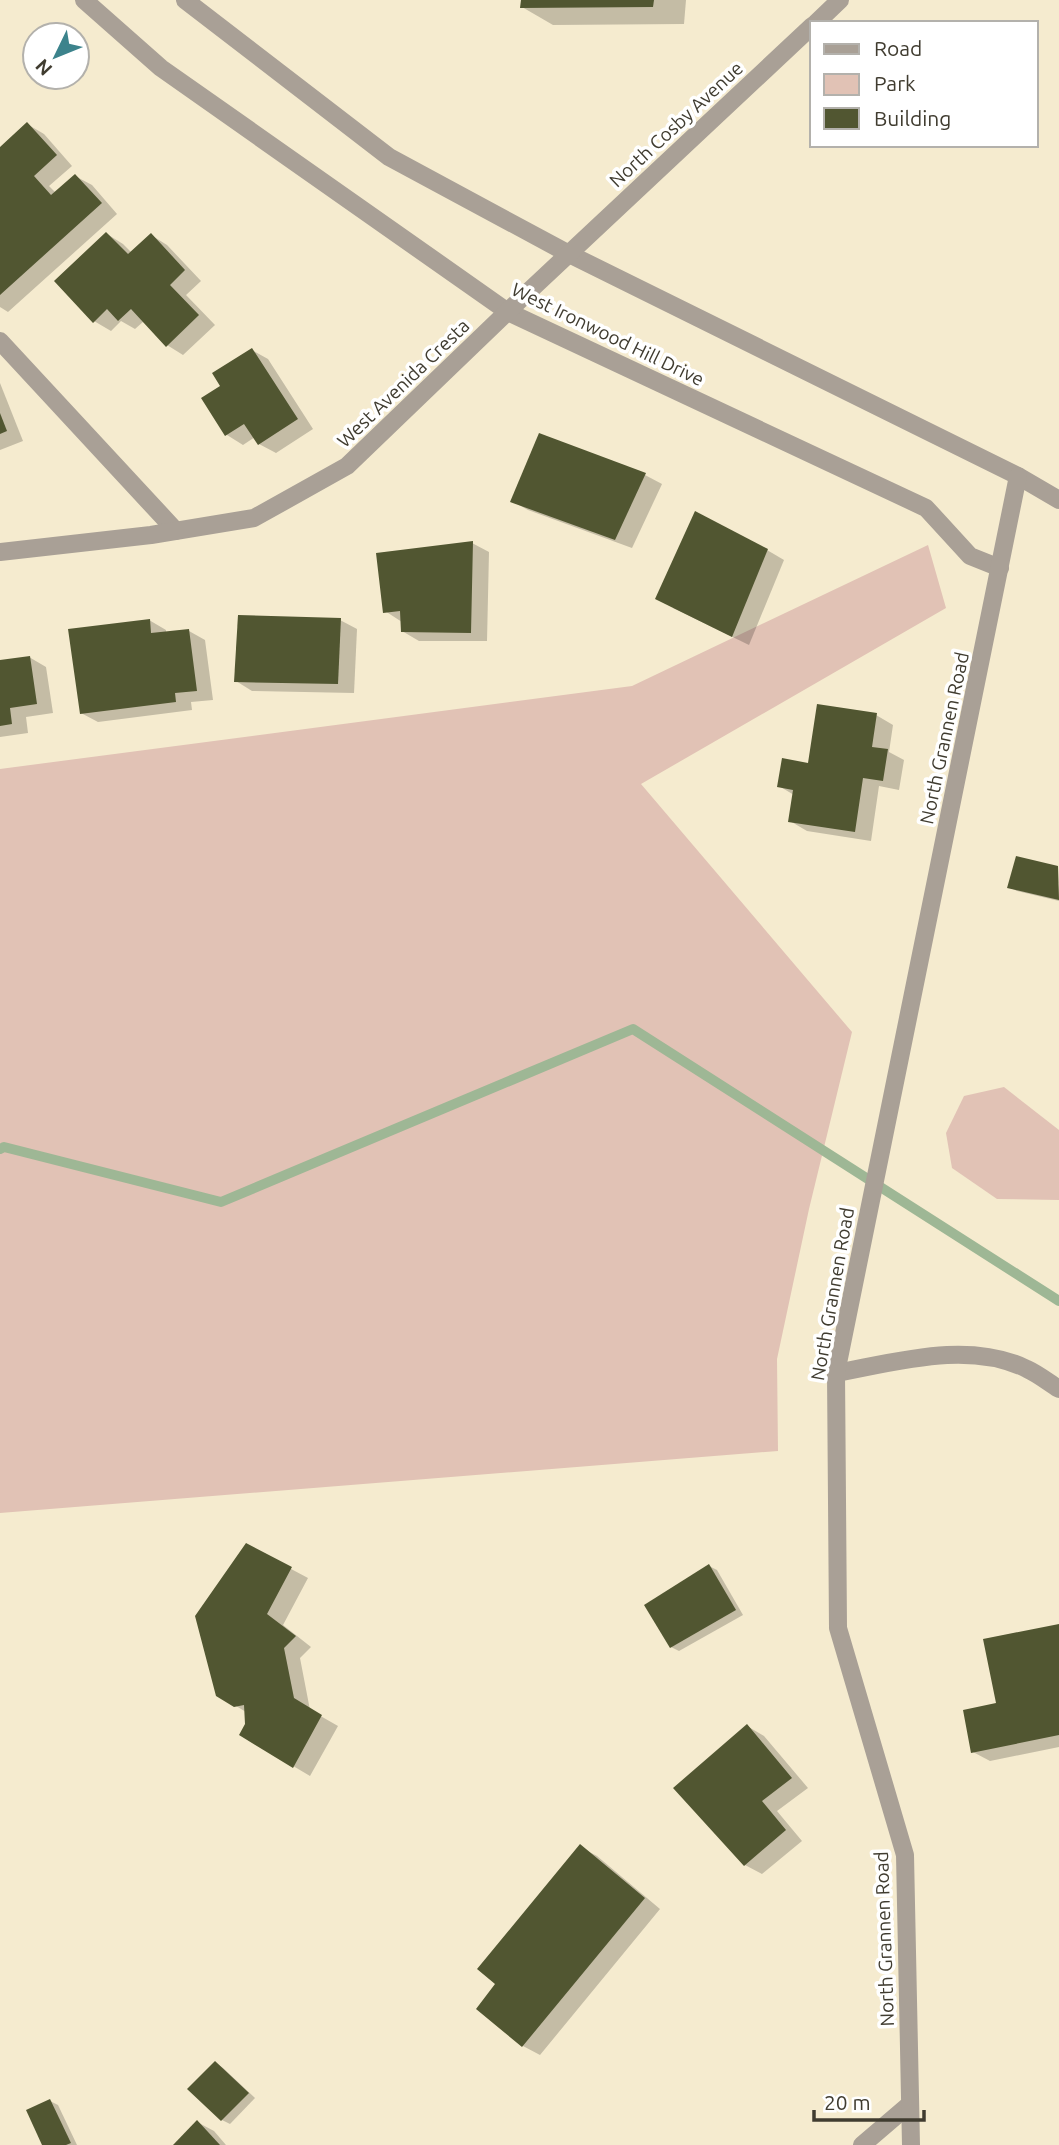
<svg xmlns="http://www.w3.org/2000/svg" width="1059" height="2145" font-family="Ubuntu,sans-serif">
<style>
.green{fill:#e1c2b5}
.shadow{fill:#0003}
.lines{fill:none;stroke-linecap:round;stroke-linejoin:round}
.stream{stroke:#9eb795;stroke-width:10}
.building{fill:#515631}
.minor{stroke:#a9a096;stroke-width:18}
.labels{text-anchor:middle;stroke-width:7;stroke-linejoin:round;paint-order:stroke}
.street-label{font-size:19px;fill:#403c30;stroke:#fff}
</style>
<rect width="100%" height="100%" fill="#f5ebcf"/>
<!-- green -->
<g class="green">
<polygon points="928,545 946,608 641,784 852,1032 809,1209 777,1359 778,1451 0,1513 0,769 632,686"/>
<polygon points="1004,1087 1059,1130 1059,1200 997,1199 952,1168 946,1133 964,1096"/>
</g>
<!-- shadow -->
<g class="shadow">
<polygon points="523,0 686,0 684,24 553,25 522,7"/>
<polygon points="27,124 44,134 72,166 49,186 56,193 75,176 92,185 117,214 8,312 0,307 0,149"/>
<polygon points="107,234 123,244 132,253 151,235 167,245 201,281 186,295 215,325 183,355 167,345 144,321 135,329 121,321 111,331 94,321"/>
<polygon points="252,350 268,359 313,429 276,453 259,444 255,437 243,445 227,435 203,399 223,387"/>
<polygon points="0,383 23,441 0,450"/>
<polygon points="540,435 645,475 662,484 632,548 528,510 512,501"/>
<polygon points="472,543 489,552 487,641 419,641 402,631 402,622 385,611"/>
<polygon points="767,550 784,560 749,645 673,608"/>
<polygon points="149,620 166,630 166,633 189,631 205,640 213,700 191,702 192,710 98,722 81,713"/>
<polygon points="340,620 357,629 354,693 252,691 236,681"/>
<polygon points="29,657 46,667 53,713 26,717 28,733 0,737 0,662"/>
<polygon points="876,715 893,725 889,752 904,760 899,790 879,786 871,841 807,831 790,821 794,795 779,786"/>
<polygon points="1057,868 1059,901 1017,891 1009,887"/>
<polygon points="246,1545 308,1578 283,1625 311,1647 300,1658 310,1710 338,1726 310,1776 241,1735 247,1725 246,1712 218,1695"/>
<polygon points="709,1566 717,1570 743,1615 679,1651 671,1647"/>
<polygon points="1059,1626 1059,1747 990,1761 973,1752 998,1704"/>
<polygon points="747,1726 764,1736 808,1788 777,1811 802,1841 762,1874 745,1865"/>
<polygon points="580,1847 597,1856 660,1909 540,2055 523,2046 478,2008 498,1984"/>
<polygon points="216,2063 223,2068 255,2098 230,2124 222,2120"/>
<polygon points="50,2101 58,2105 77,2145 44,2145"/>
<polygon points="197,2122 214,2131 226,2145 175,2145"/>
</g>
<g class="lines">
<!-- stream -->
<polyline class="stream" points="0,1149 4,1147 221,1202 633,1029 1059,1301"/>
</g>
<!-- building -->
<g class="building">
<polygon points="521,0 654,0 653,7 520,8"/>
<polygon points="27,122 57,155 34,176 51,195 75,174 102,203 0,295 0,147"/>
<polygon points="106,232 128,254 151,233 185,270 170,285 199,315 166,347 131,309 118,321 107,309 93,323 54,281"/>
<polygon points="252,348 298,419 258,445 244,424 225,436 201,398 220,386 212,373"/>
<polygon points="0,413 7,431 0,434"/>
<polygon points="539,433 646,473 615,540 510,502"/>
<polygon points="695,511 768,549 732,637 655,599"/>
<polygon points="473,541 471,633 401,632 400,611 383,613 376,553"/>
<polygon points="238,615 341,618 338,684 234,682"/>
<polygon points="150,619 151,633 189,629 197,691 175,693 176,702 80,714 68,629"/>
<polygon points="30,656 37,704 10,708 12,724 0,726 0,660"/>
<polygon points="817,704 877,713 872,747 888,749 883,781 863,778 855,832 788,822 793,790 777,787 782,758 808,763"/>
<polygon points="1016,856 1058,866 1059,900 1007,888"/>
<polygon points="246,1543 292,1567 267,1614 296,1636 284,1648 294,1698 322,1715 293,1768 239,1735 245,1724 244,1705 234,1707 216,1696 195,1616"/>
<polygon points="709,1564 736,1610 670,1648 644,1605"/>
<polygon points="1059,1624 1059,1735 971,1753 963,1710 996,1703 983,1639"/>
<polygon points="747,1724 792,1778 762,1801 786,1830 744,1866 673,1788"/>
<polygon points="580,1844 645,1898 522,2047 476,2009 495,1984 477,1969"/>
<polygon points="215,2061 249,2093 221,2121 187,2089"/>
<polygon points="50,2099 71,2143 66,2145 42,2145 26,2110"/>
<polygon points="197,2120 220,2145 173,2145"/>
</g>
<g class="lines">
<!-- minor -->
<g class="minor">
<polyline points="84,0 161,68 508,312 926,508 970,556 1000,568"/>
<polyline points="185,0 389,157 569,254 1018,476 1059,500"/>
<polyline points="816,23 840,0"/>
<polyline points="0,341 176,531"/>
<polyline points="0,552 151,535 254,518 347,466 527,293 812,26"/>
<path d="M836,1373c60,-11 133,-33 191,-4 11,5 21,13 32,20"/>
<polyline points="862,2145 910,2104"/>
<polyline points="911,2145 905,1855 838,1628 836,1373 1018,476"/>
</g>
</g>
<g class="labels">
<!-- street labels -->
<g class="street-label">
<text transform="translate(676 124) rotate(-43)" y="7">North Cosby Avenue</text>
<text transform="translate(608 334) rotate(26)" y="7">West Ironwood Hill Drive</text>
<text transform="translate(403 383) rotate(-44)" y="7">West Avenida Cresta</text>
<text transform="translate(944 738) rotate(-78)" y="7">North Grannen Road</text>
<text transform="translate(832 1294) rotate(-80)" y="7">North Grannen Road</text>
<text transform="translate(884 1939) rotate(-92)" y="7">North Grannen Road</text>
</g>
</g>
<!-- legend -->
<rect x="810" y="21" width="228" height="126" fill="#ffffff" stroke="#b3b1ac" stroke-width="2"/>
<rect x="824" y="44" width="35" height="10" fill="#a9a096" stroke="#b3b1ac" stroke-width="2"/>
<text x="874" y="56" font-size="21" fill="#403c30">Road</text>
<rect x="824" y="74" width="35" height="21" fill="#e1c2b5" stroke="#b3b1ac" stroke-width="2"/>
<text x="874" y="91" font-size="21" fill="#403c30">Park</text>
<rect x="824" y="108" width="35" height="21" fill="#515631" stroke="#b3b1ac" stroke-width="2"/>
<text x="874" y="126" font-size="21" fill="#403c30">Building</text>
<!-- north arrow -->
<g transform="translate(56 56) rotate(227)"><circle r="33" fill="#ffffff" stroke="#b3b1ac" stroke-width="2"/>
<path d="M0-5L12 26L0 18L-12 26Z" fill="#3c838c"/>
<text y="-10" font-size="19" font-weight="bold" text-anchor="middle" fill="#403c30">N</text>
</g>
<!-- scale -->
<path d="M814 2110v10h110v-10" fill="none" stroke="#403c30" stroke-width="3.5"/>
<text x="824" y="2110" font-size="21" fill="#403c30" stroke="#ffffff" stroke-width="5" paint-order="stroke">20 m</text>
</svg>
